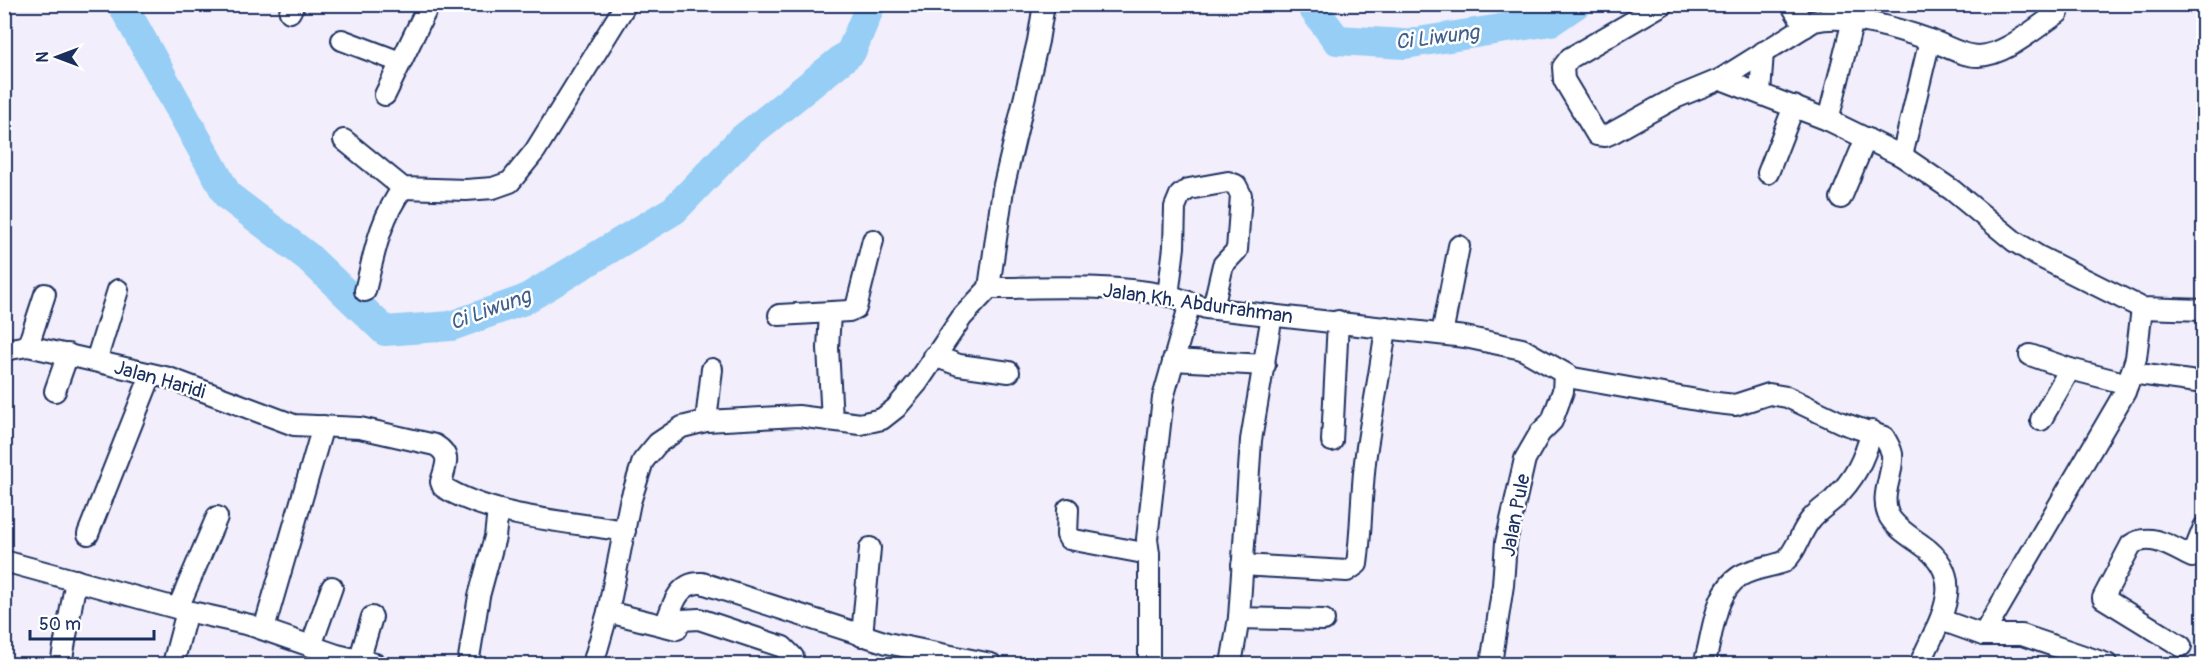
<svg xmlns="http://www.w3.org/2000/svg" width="2208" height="669" font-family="Pangolin,sans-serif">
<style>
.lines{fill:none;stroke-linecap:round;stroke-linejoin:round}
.river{stroke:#96cef5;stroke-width:30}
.minor-casing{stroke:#1b2f5e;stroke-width:24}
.minor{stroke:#fff;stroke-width:20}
.labels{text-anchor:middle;stroke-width:5;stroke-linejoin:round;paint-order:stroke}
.street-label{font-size:20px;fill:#1b2f5e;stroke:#fff}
.water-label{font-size:21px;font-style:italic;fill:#405f8b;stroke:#fff}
</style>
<rect width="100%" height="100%" fill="#f2eefc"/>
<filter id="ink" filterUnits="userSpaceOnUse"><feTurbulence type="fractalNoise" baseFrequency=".0167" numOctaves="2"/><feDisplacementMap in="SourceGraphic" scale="12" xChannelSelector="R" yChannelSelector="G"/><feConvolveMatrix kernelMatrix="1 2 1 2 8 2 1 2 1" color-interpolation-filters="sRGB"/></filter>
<g filter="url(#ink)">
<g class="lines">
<!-- river -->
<g class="river">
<polyline points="122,4 228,196 308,257 385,331 451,326 524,300 674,210 740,141 851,52 871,4"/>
<polyline points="1310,4 1337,40 1405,44 1551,21 1576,4"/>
</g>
<!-- minor casing -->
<g class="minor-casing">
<g id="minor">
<path d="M1663,4l-93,54 -7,9 1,13 33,55 8,1 7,-3 63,-35 46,-19 93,-58c32,-8 85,8 116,19 15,5 31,16 48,16 28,-1 57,-28 80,-43v-9"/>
<polyline points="1791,4 1805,27"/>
<polyline points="290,12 294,4"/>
<polyline points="342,40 400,62"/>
<polyline points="1721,79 1828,120 1902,156 1952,190 2014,241 2038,256 2142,308 2204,310"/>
<polyline points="1760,93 1763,52"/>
<polyline points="385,95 429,4"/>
<polyline points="1828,120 1853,20"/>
<polyline points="344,140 403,188 466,190 493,188 510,182 535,151 626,4"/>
<polyline points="1902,156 1930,40"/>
<polyline points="1768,173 1794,106"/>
<polyline points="1841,198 1866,138"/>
<polyline points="989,288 1003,189 1038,41 1044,4"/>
<path d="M365,291c9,-36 15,-73 38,-103"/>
<polyline points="1168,296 1174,247 1175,207 1180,195 1189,189 1228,182 1236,185 1241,195 1237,250 1223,265 1213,308"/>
<polyline points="830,313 828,348 832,420"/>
<polyline points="779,315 849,311 856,308 873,240"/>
<polyline points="1442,334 1459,246"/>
<polyline points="28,346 45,294"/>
<path d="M4,350l24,-4 141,32 125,47 66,3 75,17c17,10 11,20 6,37l2,5c50,31 124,34 182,44"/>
<polyline points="2030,355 2070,369 2128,384"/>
<polyline points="934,356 959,365 1009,372"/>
<polyline points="1173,360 1265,365"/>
<polyline points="96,361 118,290"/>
<polyline points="2131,373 2204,383"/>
<polyline points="55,391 68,354"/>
<polyline points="2041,420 2070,369"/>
<polyline points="706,421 712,369"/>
<polyline points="1332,441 1338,321"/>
<polyline points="1068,509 1067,535 1069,539 1149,554"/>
<polyline points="88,534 151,375"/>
<polyline points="4,561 187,611 250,625 337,655 375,664"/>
<path d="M1242,565l105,6 10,-7c5,-37 4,-73 9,-110 6,-42 15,-85 20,-127"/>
<polyline points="178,608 217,517"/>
<polyline points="608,612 677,629"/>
<polyline points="1239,618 1324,620"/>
<polyline points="1941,620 1983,635 2022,635 2107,664"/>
<path d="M665,626c7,-19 13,-45 37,-43l185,60 104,21"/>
<polyline points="674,628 682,620 699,619 783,647 793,657 794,664"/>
<polyline points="264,629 323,426"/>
<polyline points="1983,635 2125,392 2136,358 2142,308"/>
<polyline points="862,636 870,548"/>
<polyline points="311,646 332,587"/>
<path d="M2181,646l-78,-48 28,-53c19,-14 42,3 61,12l12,-30"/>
<polyline points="359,661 372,617"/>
<polyline points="61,664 76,580"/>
<polyline points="173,664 187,611"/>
<polyline points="468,664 479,596 495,537 498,510"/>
<path d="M593,664l15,-52 22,-110 13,-41 15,-18 24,-16 24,-6 92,-5 62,8 22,-5 14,-11 22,-26 44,-65 27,-29c58,0 119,-4 177,7 14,3 27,9 40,13l259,29 57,12 51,29 135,24 27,3 34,-11 18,3 55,26 42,14c3,5 7,12 8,17 2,20 -12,40 -4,60 6,13 23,23 34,31 49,34 15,78 -2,119"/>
<polyline points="1149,664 1149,554 1147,539 1163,398 1190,303"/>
<polyline points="1231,664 1239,618 1251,440 1272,315"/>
<polyline points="1491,664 1503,585 1506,542 1525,459 1540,433 1552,421 1563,391 1564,374"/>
<path d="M1704,664c9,-26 9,-71 36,-88 13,-8 30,-9 44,-14 14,-12 16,-31 28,-44 6,-7 14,-12 21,-18 22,-21 31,-40 39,-69"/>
</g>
</g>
<!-- minor -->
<use href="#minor" class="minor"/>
</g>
</g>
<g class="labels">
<!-- street labels -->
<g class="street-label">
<text transform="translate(1198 303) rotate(8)" y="7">Jalan Kh. Abdurrahman</text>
<text transform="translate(160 379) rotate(16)" y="7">Jalan Haridi</text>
<text transform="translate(1515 515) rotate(-79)" y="7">Jalan Pule</text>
</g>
<!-- water labels -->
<g class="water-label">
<text transform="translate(1437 37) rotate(-7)" y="7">Ci Liwung</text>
<text transform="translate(490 309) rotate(-20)" y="7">Ci Liwung</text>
</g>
</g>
<!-- margin -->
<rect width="2208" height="669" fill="none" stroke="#fff" stroke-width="24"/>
<rect x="12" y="12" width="2184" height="645" fill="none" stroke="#1b2f5e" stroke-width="2" filter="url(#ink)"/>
<!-- north arrow -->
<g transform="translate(57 57) rotate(270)" stroke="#ffffff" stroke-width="4.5" paint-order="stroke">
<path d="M0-4.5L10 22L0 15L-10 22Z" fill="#1b2f5e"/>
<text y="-9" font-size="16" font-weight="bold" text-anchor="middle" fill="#1b2f5e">N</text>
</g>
<!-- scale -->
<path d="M30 630v9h124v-9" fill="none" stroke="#1b2f5e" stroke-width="3"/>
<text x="39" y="630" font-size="18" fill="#1b2f5e" stroke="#ffffff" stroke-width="4.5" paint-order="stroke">50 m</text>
</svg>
